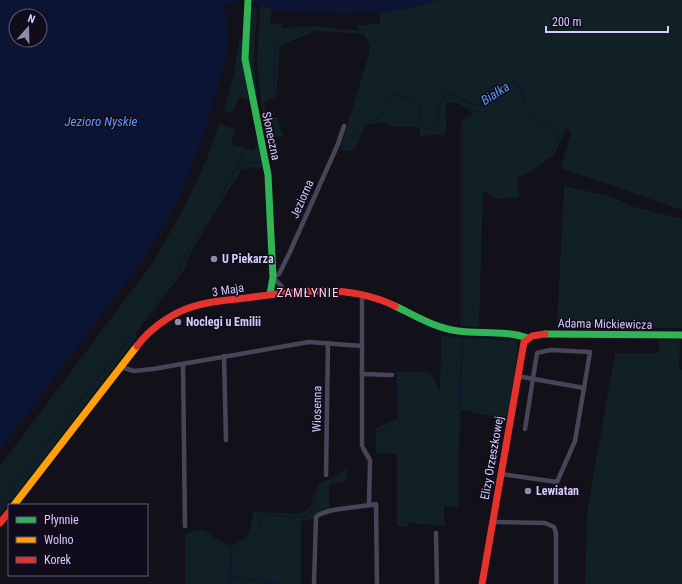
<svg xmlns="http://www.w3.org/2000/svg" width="682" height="584" font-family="'Roboto Condensed',sans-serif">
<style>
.green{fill:#102024}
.water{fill:#0c1434;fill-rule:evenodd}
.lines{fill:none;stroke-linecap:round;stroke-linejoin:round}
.stream{stroke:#0c1434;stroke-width:1}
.street{stroke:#484559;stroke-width:4.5}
.fast{stroke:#30b455;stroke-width:7}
.slow{stroke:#ff9f0a;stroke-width:7}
.jam{stroke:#e5322d;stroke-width:7}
.poi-dot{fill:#9289ac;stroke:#110c1c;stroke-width:1.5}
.labels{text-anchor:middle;stroke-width:3;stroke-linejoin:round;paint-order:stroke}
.street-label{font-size:12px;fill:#d7cafc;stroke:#110c1c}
.poi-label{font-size:12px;font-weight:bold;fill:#d7cafc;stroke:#110c1c;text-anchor:start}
.water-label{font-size:13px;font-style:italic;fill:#5d98f7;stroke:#110c1c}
.neighbourhood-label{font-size:13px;letter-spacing:1px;fill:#fdcce3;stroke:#110c1c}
</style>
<rect width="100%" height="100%" fill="#121018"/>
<!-- green -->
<g class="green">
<path d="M438,0h244v210l-121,-42 10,-36 -5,-4 -12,27 -22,16 -15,7 2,19 -23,2 -13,-9 -4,137 -18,-1v-204l11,-9 -7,-6 -12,-5 -6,1c-3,14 1,19 -2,32l-25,1 -1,-9h-23l-13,-5 -16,3 -6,8 -6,15 -7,3 -8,-2 30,-99 -2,-9 -5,-7 -48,-3 -35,15 -4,52 -12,4 3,16 10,-1 6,19 -15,2 -4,-3 -7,-74 3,-55 12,2 -2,16h12v4l34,-2 44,5 -3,-6 23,-1 -1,-11z"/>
<polygon points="251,6 257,8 254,64 260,123 248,66"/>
<polygon points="239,41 243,41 246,85 249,101 239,97 234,111 226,112 224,110 234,74"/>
<polygon points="219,124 236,129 231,144 254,151 258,141 262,153 263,168 242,169 192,250 184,270 136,333 136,339 13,499 5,502 6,507 0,515 0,466 154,261 187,202 207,158"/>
<polygon points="564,186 610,196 634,207 682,219 682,328 557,326"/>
<polygon points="441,335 464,338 516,340 518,348 507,419 461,410 458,508 444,505 445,526 408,523 408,527 397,526 397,454 376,453 376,428 398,418 396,372 430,372 440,391"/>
<polygon points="659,340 680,340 679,370 682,370 682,584 585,584 587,512 615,353 659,353"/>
<path d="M348,468l-3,14 -16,2v31l-28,6v63h-116v-50l16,-5c24,10 23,28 49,3l3,-20 47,2 10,-6 8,-24z"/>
</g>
<!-- water -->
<g class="water">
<path d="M0,0h239v2l-9,1 -6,5 4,21 -2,28 -18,65 -28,74 -32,57 -148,197zM16,16h24v24h-24z"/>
<path d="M251,0h187c-54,19 -109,14 -165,11l-1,-3 -21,-6z"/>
</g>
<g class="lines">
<!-- stream -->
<g class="stream">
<path d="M285,30c-14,16 -10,42 -11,62l1,2 18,3 3,2 9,30"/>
<path d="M340,146l6,1 4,-2 10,-18 21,-11 10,-18 6,-4 23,10v17l3,6 6,2 9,-6v-14l6,-14c15,-4 27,16 42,8 8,-4 15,-15 23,-21h5c10,6 10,23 18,32 8,10 22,12 28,24l-18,29 2,8"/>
<path d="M270,158c17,-9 46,-26 64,-16"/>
<polyline points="237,169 243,164 260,162"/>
<polyline points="550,177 585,188 606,191 632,203 682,216"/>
<path d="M367,300c24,7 42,22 65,31 26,9 56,7 83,8"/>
<polyline points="233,304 298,296 358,298"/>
<polyline points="141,324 179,271 187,252 210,218 244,152"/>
<polyline points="463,327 463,125 464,121 485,105"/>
<path d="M364,444c9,-15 30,-17 34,-27l-2,-43 4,-61"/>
<polyline points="458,499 462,336"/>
<polyline points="0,503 134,332"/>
<path d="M147,566l18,-19 15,-7 7,-9 9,-3 9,2 16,15 7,2c13,-4 24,-13 33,-21v-5l5,-6c10,-1 33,5 40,1 10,-6 8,-21 14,-30 6,-9 19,-8 27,-14 5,-6 10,-17 15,-24"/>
<polyline points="230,576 279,584"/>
<polyline points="134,584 134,579 137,575"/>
<polyline points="230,584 232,547"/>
</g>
<!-- street -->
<g class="street">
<polyline points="282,293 282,287 273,277 279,274 289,254 338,144 344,126"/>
<polyline points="224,356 226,440"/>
<polyline points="183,364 185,526"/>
<polyline points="121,367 134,371 153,369 309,342 362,346"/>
<polyline points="362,374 392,375"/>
<polyline points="517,376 584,388 590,352 550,350 537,353 525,429"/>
<polyline points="362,445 362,294"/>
<polyline points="363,448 370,460 369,505"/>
<polyline points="501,474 557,482 575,441 584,388"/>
<polyline points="326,475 328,343"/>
<polyline points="493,522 545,523 554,527 556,533 556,584"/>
<polyline points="436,533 437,584"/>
<path d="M314,584l2,-67c9,-9 47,-10 60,-13l1,80"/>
</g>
<!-- fast -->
<g class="fast">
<polyline points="248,0 245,59 268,175 273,277 270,294"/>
<path d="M395,306c21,10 40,22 63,25 23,3 47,-1 70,7"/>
<polyline points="545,334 682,335"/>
</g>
<!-- slow -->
<polyline class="slow" points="14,505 137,346"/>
<!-- jam -->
<g class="jam">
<path d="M137,346c12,-16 31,-30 49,-37 18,-7 40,-9 60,-11 50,-7 102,-15 149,8"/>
<polyline points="0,523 9,512"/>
<polyline points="482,584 524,342 532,336 545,334"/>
</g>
</g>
<!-- markers -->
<g class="poi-dot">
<circle cx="214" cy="259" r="4"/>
<circle cx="178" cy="322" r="4"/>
<circle cx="528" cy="491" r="4"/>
</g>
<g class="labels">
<!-- street labels -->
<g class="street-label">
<text transform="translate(271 136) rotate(78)" y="4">Słoneczna</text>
<text transform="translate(302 199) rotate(-66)" y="4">Jeziorna</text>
<text transform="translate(228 290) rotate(-9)" y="4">3 Maja</text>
<text transform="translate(605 324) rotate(1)" y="4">Adama Mickiewicza</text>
<text transform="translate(317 409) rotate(-89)" y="4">Wiosenna</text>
<text transform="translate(492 458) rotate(-80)" y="4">Elizy Orzeszkowej</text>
</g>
<!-- poi labels -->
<g class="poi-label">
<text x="222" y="263">U Piekarza</text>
<text x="186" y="326">Noclegi u Emilii</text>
<text x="536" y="495">Lewiatan</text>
</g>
<!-- water labels -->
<g class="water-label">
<text transform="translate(495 93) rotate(-33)" y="5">Białka</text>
<text x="101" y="126">Jezioro Nyskie</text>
</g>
<!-- neighbourhood labels -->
<g class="neighbourhood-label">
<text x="308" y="297">ZAMŁYNIE</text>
</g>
</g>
<!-- legend -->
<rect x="8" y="504" width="140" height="72" fill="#110c1c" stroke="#605876"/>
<rect x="16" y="517" width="20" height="6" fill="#30b455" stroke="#605876"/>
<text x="44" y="524" font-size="12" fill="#d7cafc">Płynnie</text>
<rect x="16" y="537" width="20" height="6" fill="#ff9f0a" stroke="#605876"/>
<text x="44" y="544" font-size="12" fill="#d7cafc">Wolno</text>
<rect x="16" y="557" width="20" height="6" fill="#e5322d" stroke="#605876"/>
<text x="44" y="564" font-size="12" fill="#d7cafc">Korek</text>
<!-- north arrow -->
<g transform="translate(28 28) rotate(20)"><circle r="19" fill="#110c1c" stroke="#605876"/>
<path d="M0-3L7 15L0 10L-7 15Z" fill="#9289ac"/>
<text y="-6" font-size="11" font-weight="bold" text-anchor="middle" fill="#d7cafc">N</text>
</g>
<!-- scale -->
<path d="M546 26v6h122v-6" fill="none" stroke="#d7cafc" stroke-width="2"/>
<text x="552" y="26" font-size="12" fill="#d7cafc" stroke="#110c1c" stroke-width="3" paint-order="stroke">200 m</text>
</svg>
